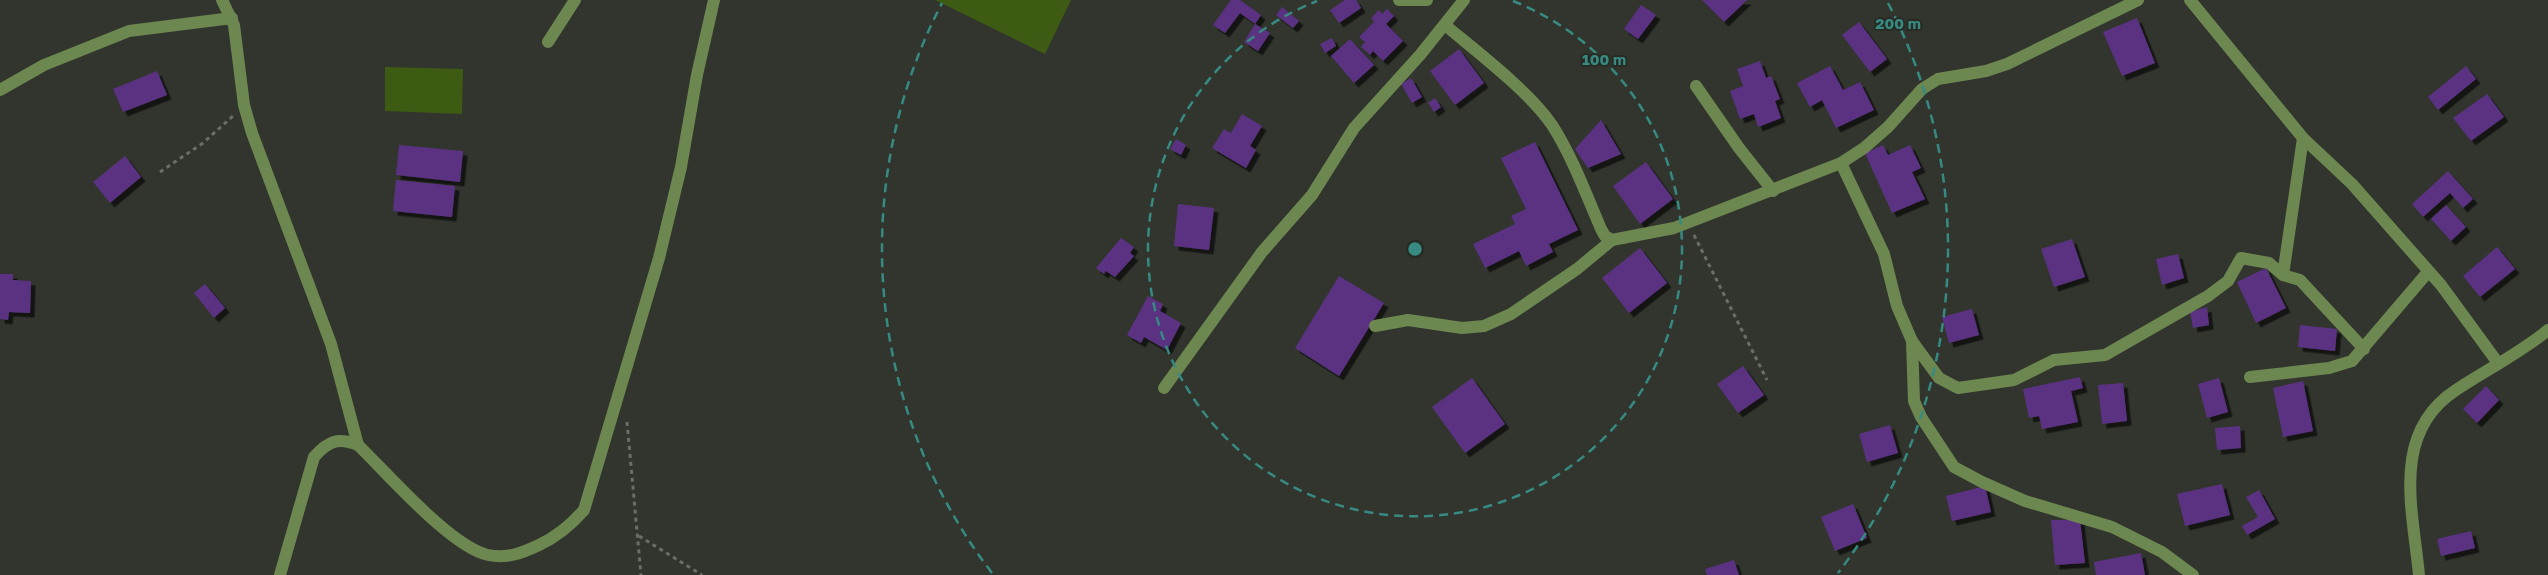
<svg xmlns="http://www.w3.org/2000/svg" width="2548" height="575" font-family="'Golos Text',sans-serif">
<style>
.green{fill:#3e5b14}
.building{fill:#5a3381;filter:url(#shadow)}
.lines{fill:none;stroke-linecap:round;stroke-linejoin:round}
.path{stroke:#6b6e67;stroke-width:3;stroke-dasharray:4 4;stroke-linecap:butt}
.minor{stroke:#6d8750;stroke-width:12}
.ring{fill:none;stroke:#378a82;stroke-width:2.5;stroke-dasharray:9 6}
.centre{fill:#378a82;stroke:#272b23;stroke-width:2.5}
.ring-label{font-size:15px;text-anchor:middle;font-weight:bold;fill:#378a82;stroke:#272b23;stroke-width:4;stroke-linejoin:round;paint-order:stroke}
</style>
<defs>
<filter id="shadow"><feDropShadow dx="4.5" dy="4.5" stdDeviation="0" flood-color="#0009"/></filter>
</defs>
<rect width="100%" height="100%" fill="#31352d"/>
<!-- green -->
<g class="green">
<polygon points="935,0 1071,0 1045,54"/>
<polygon points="385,67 463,69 462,114 385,111"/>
</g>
<!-- building -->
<g class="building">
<polygon points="1231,0 1240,0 1261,15 1255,24 1240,13 1225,33 1213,25"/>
<polygon points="1345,0 1356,0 1361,8 1339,23 1330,10"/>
<polygon points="1702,0 1747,0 1724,22"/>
<polygon points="1641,5 1656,15 1638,39 1624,29"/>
<polygon points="1282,7 1299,21 1293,28 1276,15"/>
<polygon points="1387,9 1394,16 1386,24 1403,41 1383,61 1373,51 1370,55 1361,47 1365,42 1359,37 1374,22 1371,18 1379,10 1382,14"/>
<polygon points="2137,18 2155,63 2122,76 2103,32"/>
<polygon points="1859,22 1887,59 1870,72 1842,35"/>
<polygon points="1255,24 1270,33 1258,51 1244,42"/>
<polygon points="1332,38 1336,46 1325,53 1320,44"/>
<polygon points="1350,39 1374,65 1354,83 1331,56"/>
<polygon points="1459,49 1484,83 1455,105 1430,71"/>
<polygon points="1760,61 1766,78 1771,76 1780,99 1775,101 1781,118 1758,127 1754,114 1740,119 1730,91 1743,86 1737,69"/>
<polygon points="1830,66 1843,90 1860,82 1874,110 1836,128 1822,100 1810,107 1797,83"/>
<polygon points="2466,66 2476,79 2438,110 2428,97"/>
<polygon points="157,71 167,95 123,112 113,89"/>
<polygon points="1411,78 1422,97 1412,103 1401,84"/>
<polygon points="2487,94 2504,117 2471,141 2453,118"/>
<polygon points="1435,98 1441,107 1434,112 1428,103"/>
<polygon points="1242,114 1262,126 1250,146 1256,150 1246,168 1212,148 1224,129 1231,133"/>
<polygon points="1601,120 1621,154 1588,168 1575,149"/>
<polygon points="1176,139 1186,145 1181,155 1170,149"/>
<polygon points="1535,142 1578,230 1549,244 1553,252 1526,266 1519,251 1485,268 1473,244 1515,224 1511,216 1526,209 1501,158"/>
<polygon points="399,145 463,151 460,182 396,175"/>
<polygon points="1883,145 1888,155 1910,145 1921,168 1912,172 1925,199 1892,213 1865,153"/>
<polygon points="125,156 141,177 110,203 93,182"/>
<polygon points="1646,162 1673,199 1640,224 1613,186"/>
<polygon points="2448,171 2473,199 2463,208 2450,193 2423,217 2412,204"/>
<polygon points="396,180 455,186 452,217 393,211"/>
<polygon points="1178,204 1214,208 1209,250 1174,246"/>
<polygon points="2446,205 2466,227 2451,241 2431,219"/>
<polygon points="1121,238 1134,247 1130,253 1134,256 1115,277 1106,271 1104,274 1096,268"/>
<polygon points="2072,239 2085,277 2054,287 2041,249"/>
<polygon points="2497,247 2515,269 2480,297 2463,276"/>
<polygon points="1640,248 1667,283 1629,313 1602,278"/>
<polygon points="2178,254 2184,278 2162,285 2156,259"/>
<polygon points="2266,268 2286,308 2256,323 2237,282"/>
<polygon points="0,274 13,274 13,280 31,281 30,313 9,312 8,320 0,319"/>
<polygon points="1339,276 1384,303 1339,376 1295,348"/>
<polygon points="205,284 225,308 214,318 194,293"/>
<polygon points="1148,296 1163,304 1160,311 1181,323 1167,350 1144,337 1141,343 1127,335"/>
<polygon points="2207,307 2209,325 2193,328 2190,312"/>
<polygon points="1972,309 1979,335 1949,343 1942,317"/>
<polygon points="2300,325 2337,329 2335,351 2298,347"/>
<polygon points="1743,366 1764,395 1738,413 1717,384"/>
<polygon points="2080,377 2083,388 2071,391 2078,422 2042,429 2039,416 2029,418 2023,389"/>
<polygon points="1472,378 1505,424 1465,453 1432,407"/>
<polygon points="2219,378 2228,412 2207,418 2198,384"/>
<polygon points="2303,381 2313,431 2283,437 2273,388"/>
<polygon points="2123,383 2127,421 2102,424 2098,385"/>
<polygon points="2486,386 2499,400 2477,423 2463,409"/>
<polygon points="1890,425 1898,453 1867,462 1859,434"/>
<polygon points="2240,426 2241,448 2217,450 2215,428"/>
<polygon points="2222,484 2230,515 2185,526 2177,494"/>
<polygon points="1985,486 1991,512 1952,521 1946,496"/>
<polygon points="2259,490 2275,519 2247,535 2242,526 2258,517 2246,497"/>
<polygon points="1853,504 1867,538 1835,551 1821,517"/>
<polygon points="2051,520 2080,520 2085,563 2055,565"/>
<polygon points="2471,531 2475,548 2441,556 2437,539"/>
<polygon points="2141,553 2145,575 2096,575 2094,562"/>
<polygon points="1734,560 1739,575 1707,575 1705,569"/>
</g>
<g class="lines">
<!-- path -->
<g class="path">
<polyline points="160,172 203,143 233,116"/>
<polyline points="1694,235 1767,380"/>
<polyline points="627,422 641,575"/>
<polyline points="639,536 702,575"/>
</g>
<!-- minor -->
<g class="minor">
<polyline points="222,0 234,25 244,105 252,133 331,344 358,445"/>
<polyline points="1399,0 1427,0"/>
<polyline points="2190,0 2303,138 2352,184 2441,285 2498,363"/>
<path d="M1445,25c31,26 85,67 107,100 20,31 34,69 49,104l4,7 7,4 62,-12 167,-65 23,-15 24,-21 34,-38 16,-10 48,-8 21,-7 131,-64"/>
<polyline points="548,42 575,0"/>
<polyline points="1696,86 1739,148 1773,191"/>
<polyline points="0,90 44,65 129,31 232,18"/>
<polyline points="1841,163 1884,254 1897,306 1912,341 1939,378 1958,388 2014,380 2054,360 2105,355 2208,296 2228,281 2241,258 2269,263 2283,275 2300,280 2364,349"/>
<polyline points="2283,275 2303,138"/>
<polyline points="1375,326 1408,320 1462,328 1484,326 1511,314 1577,269 1612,240"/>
<polyline points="1912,341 1914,401 1921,417 1954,467 1982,482 2025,501 2112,527 2162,552 2193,575"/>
<polyline points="2250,377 2329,368 2352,361 2428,272"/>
<polyline points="1164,388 1262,252 1312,195 1354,128 1420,55 1464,0"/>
<path d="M280,575l34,-118c14,-16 24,-20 44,-12 30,29 93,102 130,110 19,4 34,-2 51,-10 17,-8 32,-20 45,-35l75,-252 22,-91 16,-92 17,-75"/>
<path d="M2419,575c-6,-65 -29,-142 37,-185 30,-20 64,-37 92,-60"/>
</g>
</g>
<!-- distance rings -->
<g class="ring">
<path d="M1513 1A267 267 0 1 1 1317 1"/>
<path d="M992 573A533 533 0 0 1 942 3M1888 3A533 533 0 0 1 1838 573"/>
</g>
<circle cx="1415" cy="249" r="8" class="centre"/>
<g class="ring-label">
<text x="1898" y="29">200 m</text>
<text x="1604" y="65">100 m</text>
</g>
</svg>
